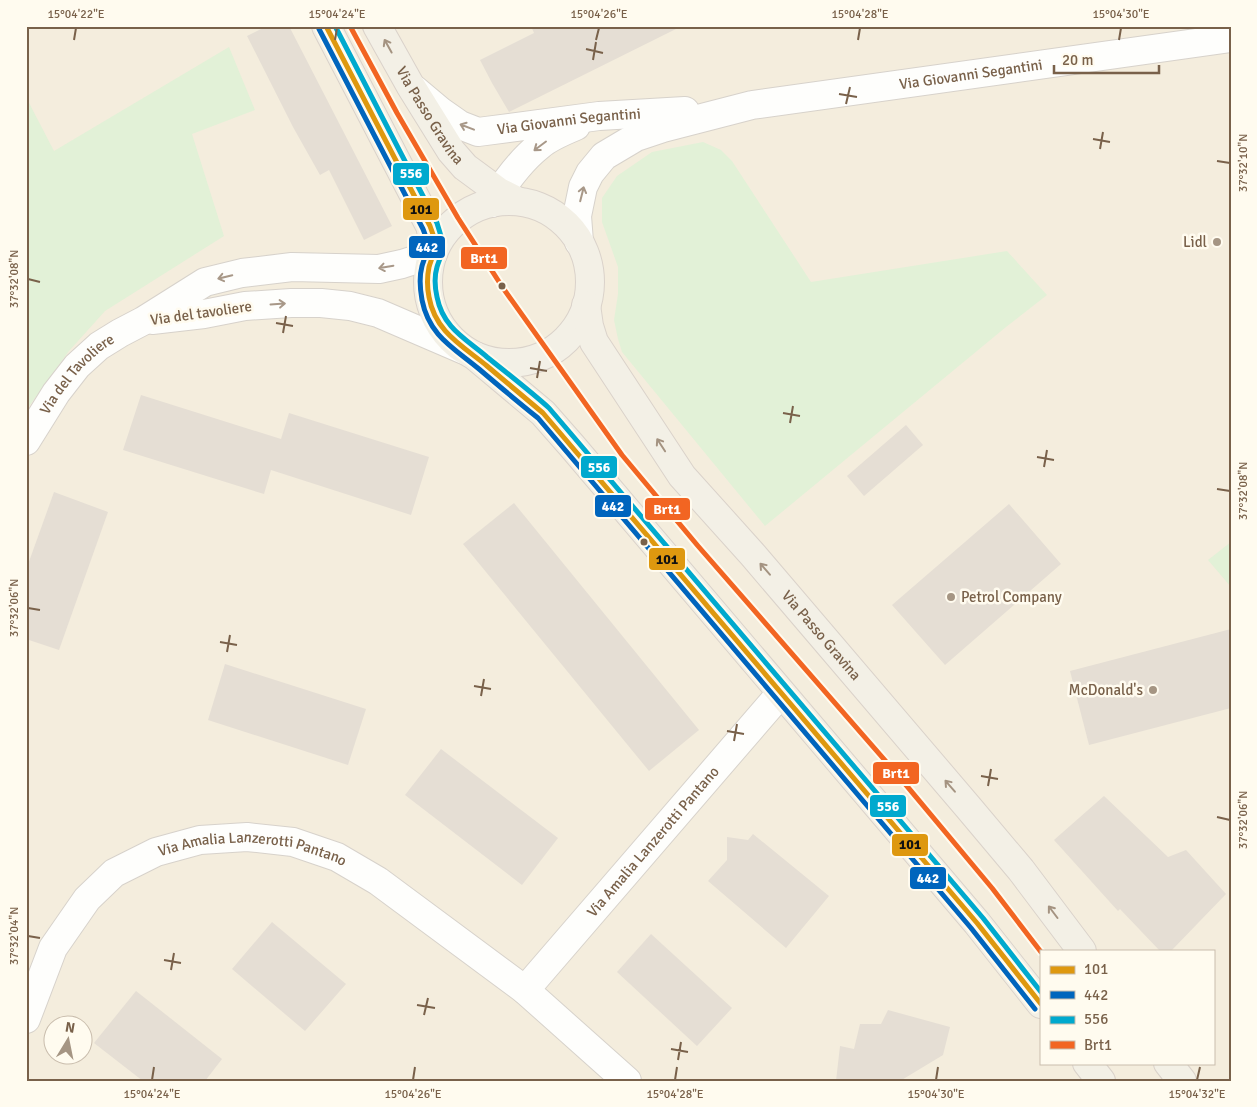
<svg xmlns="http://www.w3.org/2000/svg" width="1257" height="1107" font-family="Signika,sans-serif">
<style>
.residential{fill:#f4eddd;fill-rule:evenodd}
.green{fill:#e2f1d7}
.building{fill:#e5ded4}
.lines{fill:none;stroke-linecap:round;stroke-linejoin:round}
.street-casing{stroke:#d7d2cb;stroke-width:30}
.primary-casing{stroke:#dad2ca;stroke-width:30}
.street{stroke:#fefefc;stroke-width:28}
.primary{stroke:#f3f0e6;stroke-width:28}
.bus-1-casing{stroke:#fffbef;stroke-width:9}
.bus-2-casing{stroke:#fffbef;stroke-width:9}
.bus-3-casing{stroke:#fffbef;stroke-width:9}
.bus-4-casing{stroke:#fffbef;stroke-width:9}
.bus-1{stroke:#de980f;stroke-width:5}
.bus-2{stroke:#0065bd;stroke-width:5}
.bus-3{stroke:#00a9ce;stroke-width:5}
.bus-4{stroke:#f26522;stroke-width:5}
.oneway{stroke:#a49381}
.oneway2{stroke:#a89888}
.ticks{fill:none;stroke:#79614a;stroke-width:2}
.poi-dot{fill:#a59583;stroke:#fffbef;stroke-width:2}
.bus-dot{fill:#79614a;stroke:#fffbef;stroke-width:2}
.labels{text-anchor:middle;stroke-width:5;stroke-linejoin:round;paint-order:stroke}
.street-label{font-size:15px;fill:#79614a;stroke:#fffbef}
.poi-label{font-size:15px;fill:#79614a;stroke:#fffbef;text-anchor:end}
.line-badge{stroke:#fffbef;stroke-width:2}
.badge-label{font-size:14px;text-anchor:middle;font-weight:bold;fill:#fff}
.pale-badge-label{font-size:14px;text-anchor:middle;font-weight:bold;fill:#111}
.neatline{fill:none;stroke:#79614a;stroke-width:2}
.ticks-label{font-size:12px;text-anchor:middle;fill:#79614a}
</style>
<rect width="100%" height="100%" fill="#f8f5ed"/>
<!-- residential -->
<path class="residential" d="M26,26h1205v1055h-1205zM1041,951h172v112h-172zM52,1024h30v30h-30z"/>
<!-- green -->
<g class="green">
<polygon points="229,47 255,110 192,134 224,236 105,311 69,351 30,405 26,411 26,97 54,151"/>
<polygon points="703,142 721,150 732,161 811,282 1007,251 1047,295 1006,327 765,526 622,352 618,339 614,320 618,294 618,267 602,222 602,198 617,176 652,152"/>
<polygon points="1231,542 1231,587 1208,560"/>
</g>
<!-- building -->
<g class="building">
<polygon points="267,26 289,26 392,226 364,240 329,170 320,175 293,127 247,36"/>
<polygon points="531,26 682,26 509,112 492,83 480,60 534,33"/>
<polygon points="141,395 281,439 289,413 429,457 411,515 271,470 264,494 123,450"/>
<polygon points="906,425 923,445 864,496 847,476"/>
<polygon points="54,492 108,512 59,650 26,639 26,570"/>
<polygon points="514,503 699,730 649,771 463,544"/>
<polygon points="1009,504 1061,564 945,665 892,605"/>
<polygon points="1231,629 1231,708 1089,745 1070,671"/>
<polygon points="225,664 366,709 348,765 208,720"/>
<polygon points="441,749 558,838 522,885 405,795"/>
<polygon points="1104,796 1168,857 1186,850 1226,894 1171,951 1160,951 1120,909 1118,911 1054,840"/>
<polygon points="753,834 829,896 786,948 708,881 727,860 727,837 748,840"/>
<polygon points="272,922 346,984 305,1031 232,969"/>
<polygon points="651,934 732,1008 697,1046 617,972"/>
<polygon points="136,991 222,1059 205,1081 143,1081 94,1043"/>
<polygon points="888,1010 950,1027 943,1055 900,1081 836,1081 840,1046 854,1049 860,1024 881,1024"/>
</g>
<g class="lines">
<!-- street casing -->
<g class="street-casing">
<g id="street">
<path id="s1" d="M415,90l25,21 20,14 18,7 121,-16 86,-5"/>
<path d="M492,203c13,-21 27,-41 47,-57 10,-9 25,-15 37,-20"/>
<path id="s2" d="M579,242l-2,-26 6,-29 7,-14 14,-17 32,-19 27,-9 89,-23 479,-67"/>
<polyline points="152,320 204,314 245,306 291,303 321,303 350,306 378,313 464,350"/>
<path id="s3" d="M26,441l30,-48 21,-27 22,-20 21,-13 23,-12 62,-39 37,-9 50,-6 87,2 23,-5 31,-10"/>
<polyline points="525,990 627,1081"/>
<path id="s4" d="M26,1019l27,-71 34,-49 27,-26 42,-21 44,-12 47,-3 46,5 44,15 41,24 147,109 256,-297"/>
</g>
</g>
<!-- primary casing -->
<g class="primary-casing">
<g id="primary">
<polyline points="326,26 430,226 435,247"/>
<path id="s5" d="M377,26l33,59 41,66 14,16 34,25 18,9"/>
<circle cx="509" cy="282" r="81"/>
<path id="s6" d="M586,305l3,21 5,16 88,134 71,79 215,252 53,63 61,81"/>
<polyline points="475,356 543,413 572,446 977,923 1041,1004"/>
<polyline points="1087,1063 1101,1081"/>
<polyline points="1168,1063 1182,1081"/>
</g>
</g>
<!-- street -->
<use href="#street" class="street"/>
<!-- primary -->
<use href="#primary" class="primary"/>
<!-- bus-1 casing -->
<g class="bus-1-casing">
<path id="bus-1" d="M326,26l104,200c2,6 5,12 5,19 0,7 -4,15 -6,22 -2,10 -2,20 0,30 6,35 34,49 58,69 19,16 37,31 56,47l434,510 64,81"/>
</g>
<!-- bus-2 casing -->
<g class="bus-2-casing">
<path id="bus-2" d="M319,29l104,200c2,5 4,10 4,15 1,7 -3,15 -5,22 -3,11 -2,23 0,34 7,36 32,48 57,69 20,17 39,33 59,49l433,510 64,81"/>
</g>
<!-- bus-3 casing -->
<g class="bus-3-casing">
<path id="bus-3" d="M335,26l102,197c2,7 5,15 6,22 0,8 -4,15 -6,22 -3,10 -2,21 0,30 6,31 29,42 50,60 21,17 42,33 62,51l434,510 58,74"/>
</g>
<!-- bus-4 casing -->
<g class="bus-4-casing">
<polyline id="bus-4" points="350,26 397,113 458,218 503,288 622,455 698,546 896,773 992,888 1041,952"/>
</g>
<!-- bus-1 -->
<use href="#bus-1" class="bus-1"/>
<!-- bus-2 -->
<use href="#bus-2" class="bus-2"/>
<!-- bus-3 -->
<use href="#bus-3" class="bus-3"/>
<!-- bus-4 -->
<use href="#bus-4" class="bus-4"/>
</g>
<!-- one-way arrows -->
<defs><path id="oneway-shaft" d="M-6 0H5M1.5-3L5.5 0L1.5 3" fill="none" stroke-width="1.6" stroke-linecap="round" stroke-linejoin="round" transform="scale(1.25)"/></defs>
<g class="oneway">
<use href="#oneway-shaft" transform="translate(388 46) rotate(-119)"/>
<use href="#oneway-shaft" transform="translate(661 445) rotate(-123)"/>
<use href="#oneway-shaft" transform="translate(765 569) rotate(-131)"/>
<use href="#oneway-shaft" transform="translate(950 786) rotate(-131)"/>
<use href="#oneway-shaft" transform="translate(1053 912) rotate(-127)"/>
</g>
<g class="oneway2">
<use href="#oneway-shaft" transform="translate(467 127) rotate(-159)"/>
<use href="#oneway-shaft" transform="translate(540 146) rotate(143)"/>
<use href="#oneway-shaft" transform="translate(582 194) rotate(-76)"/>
<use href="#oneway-shaft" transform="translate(386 267) rotate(170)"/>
<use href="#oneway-shaft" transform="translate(225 277) rotate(166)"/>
<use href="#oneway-shaft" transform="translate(278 304) rotate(-4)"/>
</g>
<!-- ticks -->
<path class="ticks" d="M74,40l2,-12M335,40l2,-12M596,40l3,-12M858,40l2,-12M1119,40l2,-12M586,49l17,4M593,60l3,-18M839,94l18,3M846,104l4,-17M1093,139l17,3M1100,149l3,-17M1217,161l13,2M28,279l12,3M276,323l17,3M283,333l3,-17M530,368l17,3M537,378l3,-17M783,413l17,3M790,423l3,-17M1037,457l17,3M1044,467l3,-17M1217,489l13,2M28,608l12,2M220,642l17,3M227,652l3,-17M474,686l17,3M481,696l3,-17M727,731l17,3M734,741l3,-17M981,776l17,3M988,786l3,-17M1217,817l13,3M28,936l12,2M164,960l17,3M171,970l3,-17M417,1005l18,3M424,1015l4,-17M671,1049l17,3M678,1060l3,-18M152,1080l2,-13M413,1080l2,-13M675,1080l2,-13M936,1080l2,-13M1197,1080l3,-13"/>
<!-- markers -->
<g class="poi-dot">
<circle cx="1217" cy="242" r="5"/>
<circle cx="951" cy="597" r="5"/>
<circle cx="1153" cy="690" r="5"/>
</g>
<g class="bus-dot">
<circle cx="502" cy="286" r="4.5"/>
<circle cx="644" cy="542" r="4.5"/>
</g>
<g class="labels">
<!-- street labels -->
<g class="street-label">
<text dy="5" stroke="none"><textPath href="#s2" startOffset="472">Via Giovanni Segantini</textPath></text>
<text dy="5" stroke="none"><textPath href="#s5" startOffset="104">Via Passo Gravina</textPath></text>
<text dy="5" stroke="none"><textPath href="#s1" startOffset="168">Via Giovanni Segantini</textPath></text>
<text transform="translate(201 313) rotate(-8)" y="5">Via del tavoliere</text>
<text dy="5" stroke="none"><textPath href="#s3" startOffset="85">Via del Tavoliere</textPath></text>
<text dy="5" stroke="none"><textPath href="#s6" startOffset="410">Via Passo Gravina</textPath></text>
<text dy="5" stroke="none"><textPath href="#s4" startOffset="832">Via Amalia Lanzerotti Pantano</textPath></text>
<text dy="5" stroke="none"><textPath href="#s4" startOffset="319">Via Amalia Lanzerotti Pantano</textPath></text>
</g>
<!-- poi labels -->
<g class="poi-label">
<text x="1207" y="247">Lidl</text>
<text x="961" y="602" text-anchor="start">Petrol Company</text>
<text x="1143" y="695">McDonald's</text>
</g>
</g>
<g class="line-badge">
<rect x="392" y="162" width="38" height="24" rx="5" fill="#00a9ce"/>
<rect x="402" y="197" width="38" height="24" rx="5" fill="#de980f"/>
<rect x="408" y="235" width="38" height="24" rx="5" fill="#0065bd"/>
<rect x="460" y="246" width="48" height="24" rx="5" fill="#f26522"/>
<rect x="580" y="455" width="38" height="24" rx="5" fill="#00a9ce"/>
<rect x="594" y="494" width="38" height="24" rx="5" fill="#0065bd"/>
<rect x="644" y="497" width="47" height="24" rx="5" fill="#f26522"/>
<rect x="648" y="547" width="38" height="24" rx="5" fill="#de980f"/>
<rect x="872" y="761" width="48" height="24" rx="5" fill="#f26522"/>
<rect x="869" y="794" width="38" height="24" rx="5" fill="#00a9ce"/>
<rect x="891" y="833" width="38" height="24" rx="5" fill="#de980f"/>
<rect x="909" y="866" width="38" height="24" rx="5" fill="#0065bd"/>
</g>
<g class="badge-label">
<text x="411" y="178">556</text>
<text x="427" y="252">442</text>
<text x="484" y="263">Brt1</text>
<text x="599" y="472">556</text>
<text x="613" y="511">442</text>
<text x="667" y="514">Brt1</text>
<text x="896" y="778">Brt1</text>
<text x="888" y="811">556</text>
<text x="928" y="883">442</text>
</g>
<g class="pale-badge-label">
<text x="421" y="214">101</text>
<text x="667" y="564">101</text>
<text x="910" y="849">101</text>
</g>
<!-- border -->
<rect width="1257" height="1107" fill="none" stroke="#fffbef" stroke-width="55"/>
<!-- legend -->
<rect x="1040" y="950" width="175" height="115" fill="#fffbef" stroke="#c9bdad"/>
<rect x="1050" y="966" width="25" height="8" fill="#de980f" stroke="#c9bdad"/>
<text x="1084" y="974" font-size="15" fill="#79614a">101</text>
<rect x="1050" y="991" width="25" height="8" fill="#0065bd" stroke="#c9bdad"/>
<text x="1084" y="1000" font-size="15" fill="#79614a">442</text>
<rect x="1050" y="1016" width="25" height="8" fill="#00a9ce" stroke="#c9bdad"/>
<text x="1084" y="1024" font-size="15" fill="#79614a">556</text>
<rect x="1050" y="1041" width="25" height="8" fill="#f26522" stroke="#c9bdad"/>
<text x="1084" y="1050" font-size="15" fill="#79614a">Brt1</text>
<!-- north arrow -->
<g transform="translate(68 1040) rotate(10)"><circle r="24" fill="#fffbef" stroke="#c9bdad"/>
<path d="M0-4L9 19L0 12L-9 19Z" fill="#a59583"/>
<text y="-8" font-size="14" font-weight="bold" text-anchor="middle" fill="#79614a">N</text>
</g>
<!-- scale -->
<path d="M1054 65v8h105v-8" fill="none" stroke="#79614a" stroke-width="2.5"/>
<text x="1062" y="65" font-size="15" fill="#79614a" stroke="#fffbef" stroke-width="4" paint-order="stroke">20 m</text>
<rect x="28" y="28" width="1202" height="1052" class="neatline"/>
<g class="ticks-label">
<text x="76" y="18">15°04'22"E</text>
<text x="337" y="18">15°04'24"E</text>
<text x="599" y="18">15°04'26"E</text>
<text x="860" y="18">15°04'28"E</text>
<text x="1121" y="18">15°04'30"E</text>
<text transform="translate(1243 163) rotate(-90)" y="4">37°32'10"N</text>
<text transform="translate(14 279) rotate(-90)" y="4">37°32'08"N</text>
<text transform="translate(1243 491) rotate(-90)" y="4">37°32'08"N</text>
<text transform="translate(14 608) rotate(-90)" y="4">37°32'06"N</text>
<text transform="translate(1243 820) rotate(-90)" y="4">37°32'06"N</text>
<text transform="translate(14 936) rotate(-90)" y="4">37°32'04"N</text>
<text x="152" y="1098">15°04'24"E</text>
<text x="413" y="1098">15°04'26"E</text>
<text x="675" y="1098">15°04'28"E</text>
<text x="936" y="1098">15°04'30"E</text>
<text x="1197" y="1098">15°04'32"E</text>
</g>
</svg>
